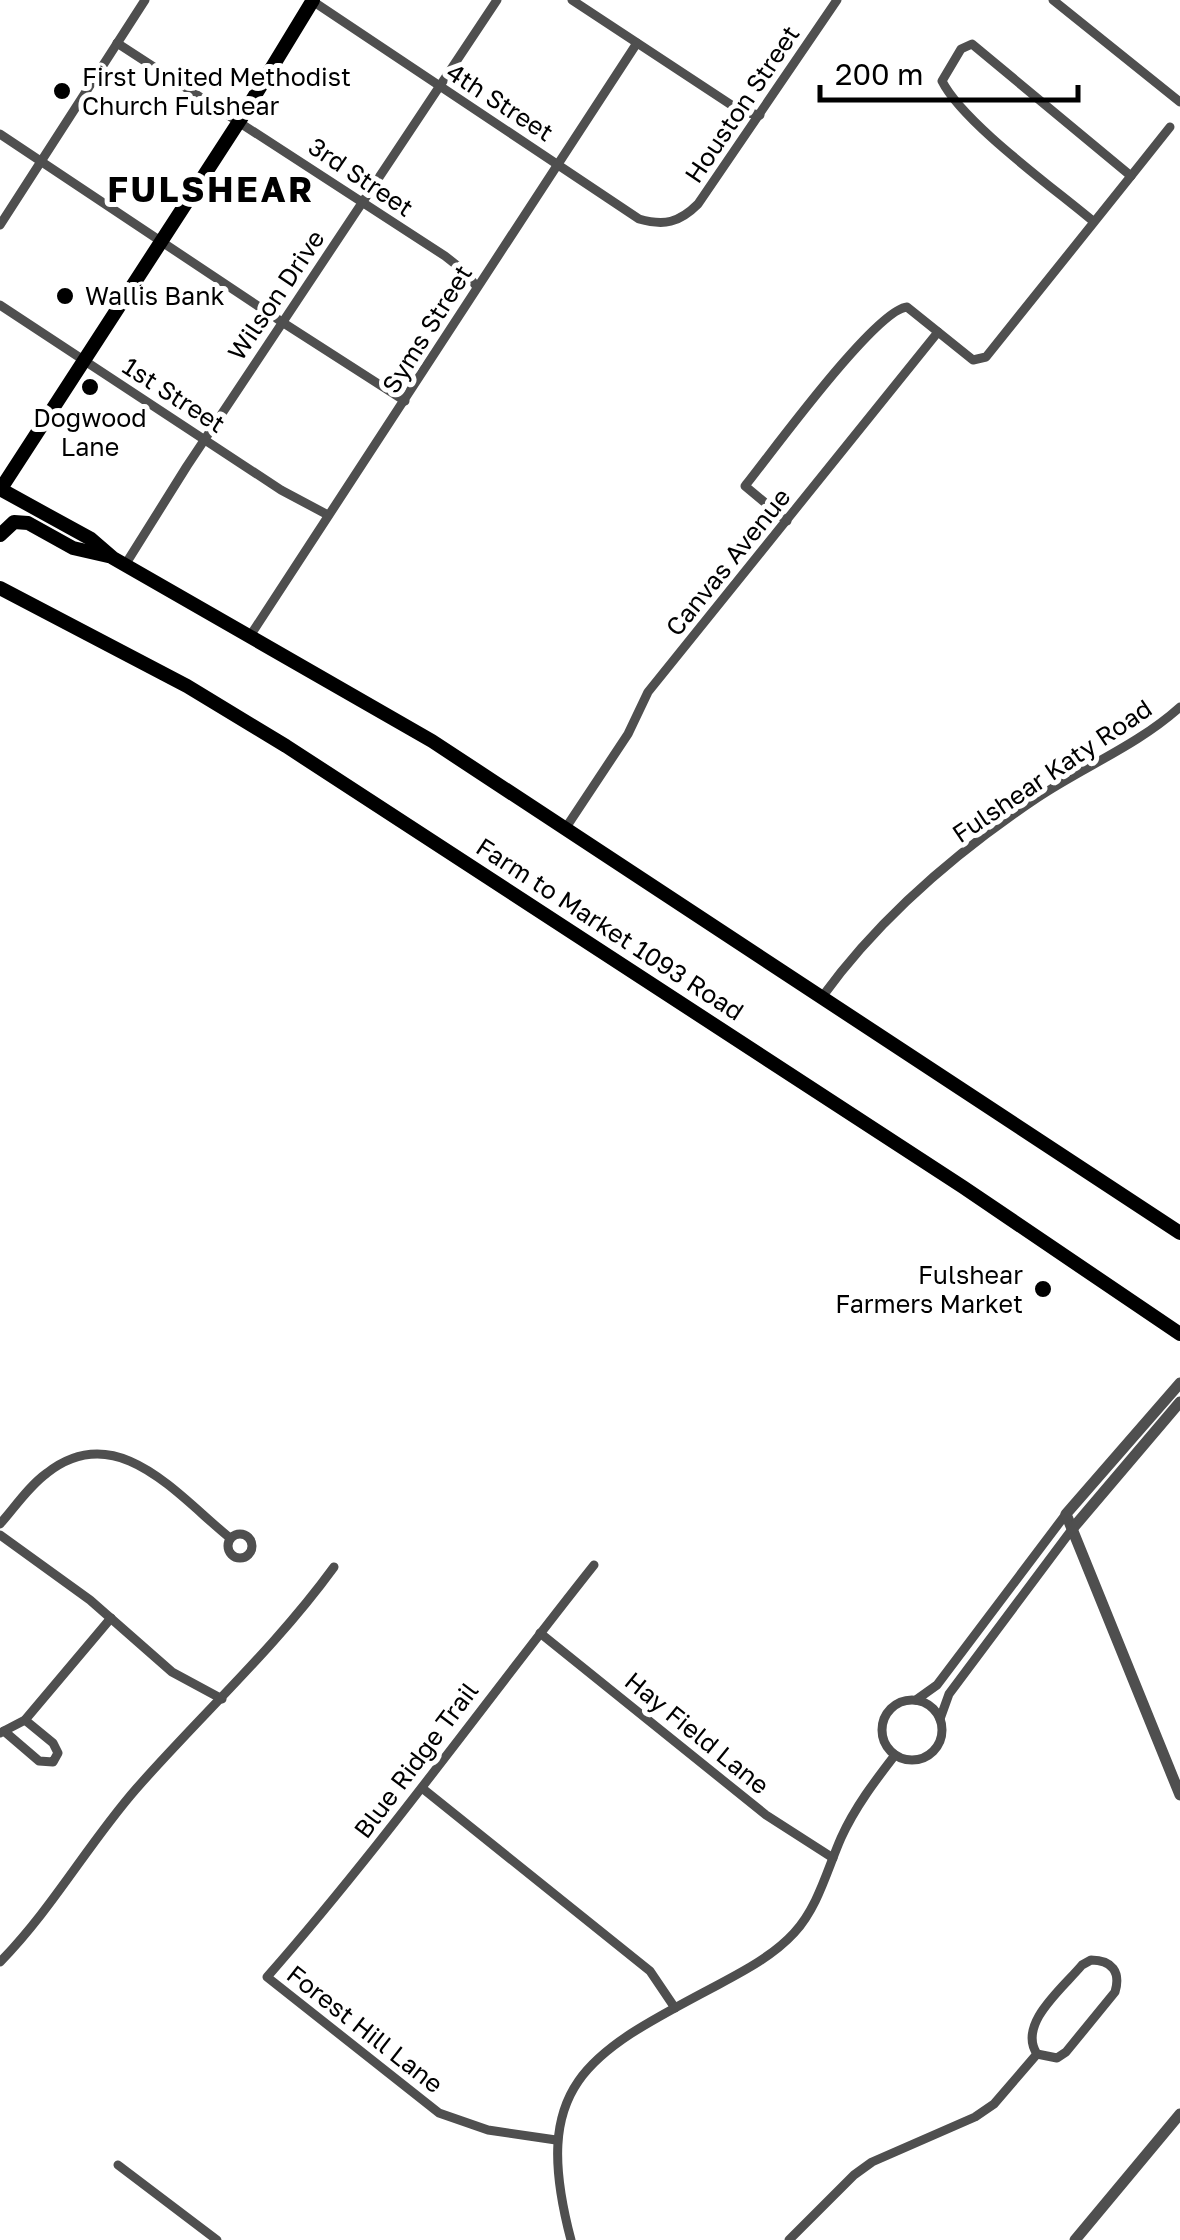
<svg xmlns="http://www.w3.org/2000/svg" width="1180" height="2240" font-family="'Golos Text',sans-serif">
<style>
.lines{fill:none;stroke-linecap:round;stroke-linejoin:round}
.minor{stroke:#4f4f4f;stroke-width:9}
.tertiary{stroke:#4f4f4f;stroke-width:11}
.primary{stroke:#000;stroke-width:14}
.poi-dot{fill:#000;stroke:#fff;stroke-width:4}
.labels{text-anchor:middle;stroke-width:10;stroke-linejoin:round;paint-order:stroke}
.poi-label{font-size:25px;fill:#000;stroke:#fff;text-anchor:start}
.street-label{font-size:25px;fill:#000;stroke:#fff}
.district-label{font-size:35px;font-weight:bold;letter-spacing:2.5px;fill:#000;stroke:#fff}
</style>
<rect width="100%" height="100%" fill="#fff"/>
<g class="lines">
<!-- minor -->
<g class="minor">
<path d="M311,0l328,219c25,7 40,4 59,-15l139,-204"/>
<polyline points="572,0 742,112 760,115"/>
<polyline points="1053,0 1180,102"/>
<polyline points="117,43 445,256 464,271 477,287"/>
<polyline points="0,134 282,322 405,401"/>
<polyline points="1131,176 1170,127"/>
<polyline points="0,225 145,0"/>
<polyline points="0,305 281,490 328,515"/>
<path d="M787,521l-42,-35c25,-31 130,-176 162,-179l66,53 13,-3 145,-181 -159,-132 -11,5 -19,32c21,42 113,108 152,141"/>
<polyline points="125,565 187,466 497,0"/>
<polyline points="250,636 637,43"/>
<polyline points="565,829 628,734 648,692 938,332"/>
<path d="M822,997c58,-80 133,-144 215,-199 46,-31 101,-53 143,-91"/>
<path d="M0,1524c15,-17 29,-38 47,-51 70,-55 130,22 183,65"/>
<circle cx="240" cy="1546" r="12"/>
<polyline points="0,1535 90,1600 172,1672 222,1699"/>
<polyline points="540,1633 766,1815 833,1858"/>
<polyline points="916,1700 937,1685 1066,1514"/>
<circle cx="912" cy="1730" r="30"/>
<polyline points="940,1719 949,1694 1073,1528"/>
<polyline points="4,1731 39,1761 53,1762 58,1753 53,1743 25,1720"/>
<polyline points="0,1733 25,1720 111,1618"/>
<polyline points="422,1788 650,1971 675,2008"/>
<path d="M1091,1960c21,0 30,12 24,32l-49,60 -9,6 -20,-4c-20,-30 26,-66 45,-89z"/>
<path d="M0,1962c52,-53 88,-118 136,-173 66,-75 139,-141 198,-222"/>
<path d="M556,2140l-68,-10 -49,-17 -172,-136c116,-132 218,-275 327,-412"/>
<polyline points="118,2165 217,2240"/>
<path d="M571,2240c-41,-155 14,-185 141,-252 28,-15 60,-31 82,-55 24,-26 33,-63 47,-95 14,-31 34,-57 54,-83"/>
<polyline points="789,2240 854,2175 872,2162 975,2117 994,2104 1037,2054"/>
</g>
<!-- tertiary -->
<g class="tertiary">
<polyline points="1180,1383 1066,1514 1180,1795"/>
<polyline points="1073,1528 1180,1402"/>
<polyline points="1075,2240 1180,2114"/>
</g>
<!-- primary -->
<g class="primary">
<polyline points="0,489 91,539 113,558 432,741 1180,1233"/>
<polyline points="0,490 240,120 313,0"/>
<polyline points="0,535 14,522 28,523 73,548 108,556"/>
<polyline points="0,588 187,686 286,746 963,1187 1180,1334"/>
</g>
</g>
<!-- markers -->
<g class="poi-dot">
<circle cx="62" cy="91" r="10"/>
<circle cx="65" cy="296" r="10"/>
<circle cx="90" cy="387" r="10"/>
<circle cx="1043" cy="1289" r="10"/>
</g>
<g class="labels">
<!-- poi labels -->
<g class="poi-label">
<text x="82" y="86">First United Methodist<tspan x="82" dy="29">Church Fulshear</tspan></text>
<text x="85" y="305">Wallis Bank</text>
<text x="90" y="427" text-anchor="middle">Dogwood<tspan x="90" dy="29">Lane</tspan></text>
<text x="1023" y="1284" text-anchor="end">Fulshear<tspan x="1023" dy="29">Farmers Market</tspan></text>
</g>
<!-- street labels -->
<g class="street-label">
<text transform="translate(500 102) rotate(33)" y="9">4th Street</text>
<text transform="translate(742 104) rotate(-56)" y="9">Houston Street</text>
<text transform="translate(361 177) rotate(34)" y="9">3rd Street</text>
<text transform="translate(276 295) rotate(-56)" y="9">Wilson Drive</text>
<text transform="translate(427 329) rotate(-58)" y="9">Syms Street</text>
<text transform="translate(174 395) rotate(33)" y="9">1st Street</text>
<text transform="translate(728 562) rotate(-51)" y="9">Canvas Avenue</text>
<text transform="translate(1052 771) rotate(-34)" y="9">Fulshear Katy Road</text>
<text transform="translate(610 929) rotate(33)" y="9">Farm to Market 1093 Road</text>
<text transform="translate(697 1733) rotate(39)" y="9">Hay Field Lane</text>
<text transform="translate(416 1760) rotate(-53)" y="9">Blue Ridge Trail</text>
<text transform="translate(365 2029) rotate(38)" y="9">Forest Hill Lane</text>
</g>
<!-- district labels -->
<g class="district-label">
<text x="211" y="202">FULSHEAR</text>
</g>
</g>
<!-- scale -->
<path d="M820 85v15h258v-15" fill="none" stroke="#000000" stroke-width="5"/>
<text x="835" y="85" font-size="30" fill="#000000" stroke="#ffffff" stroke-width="8" paint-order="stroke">200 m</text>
</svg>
